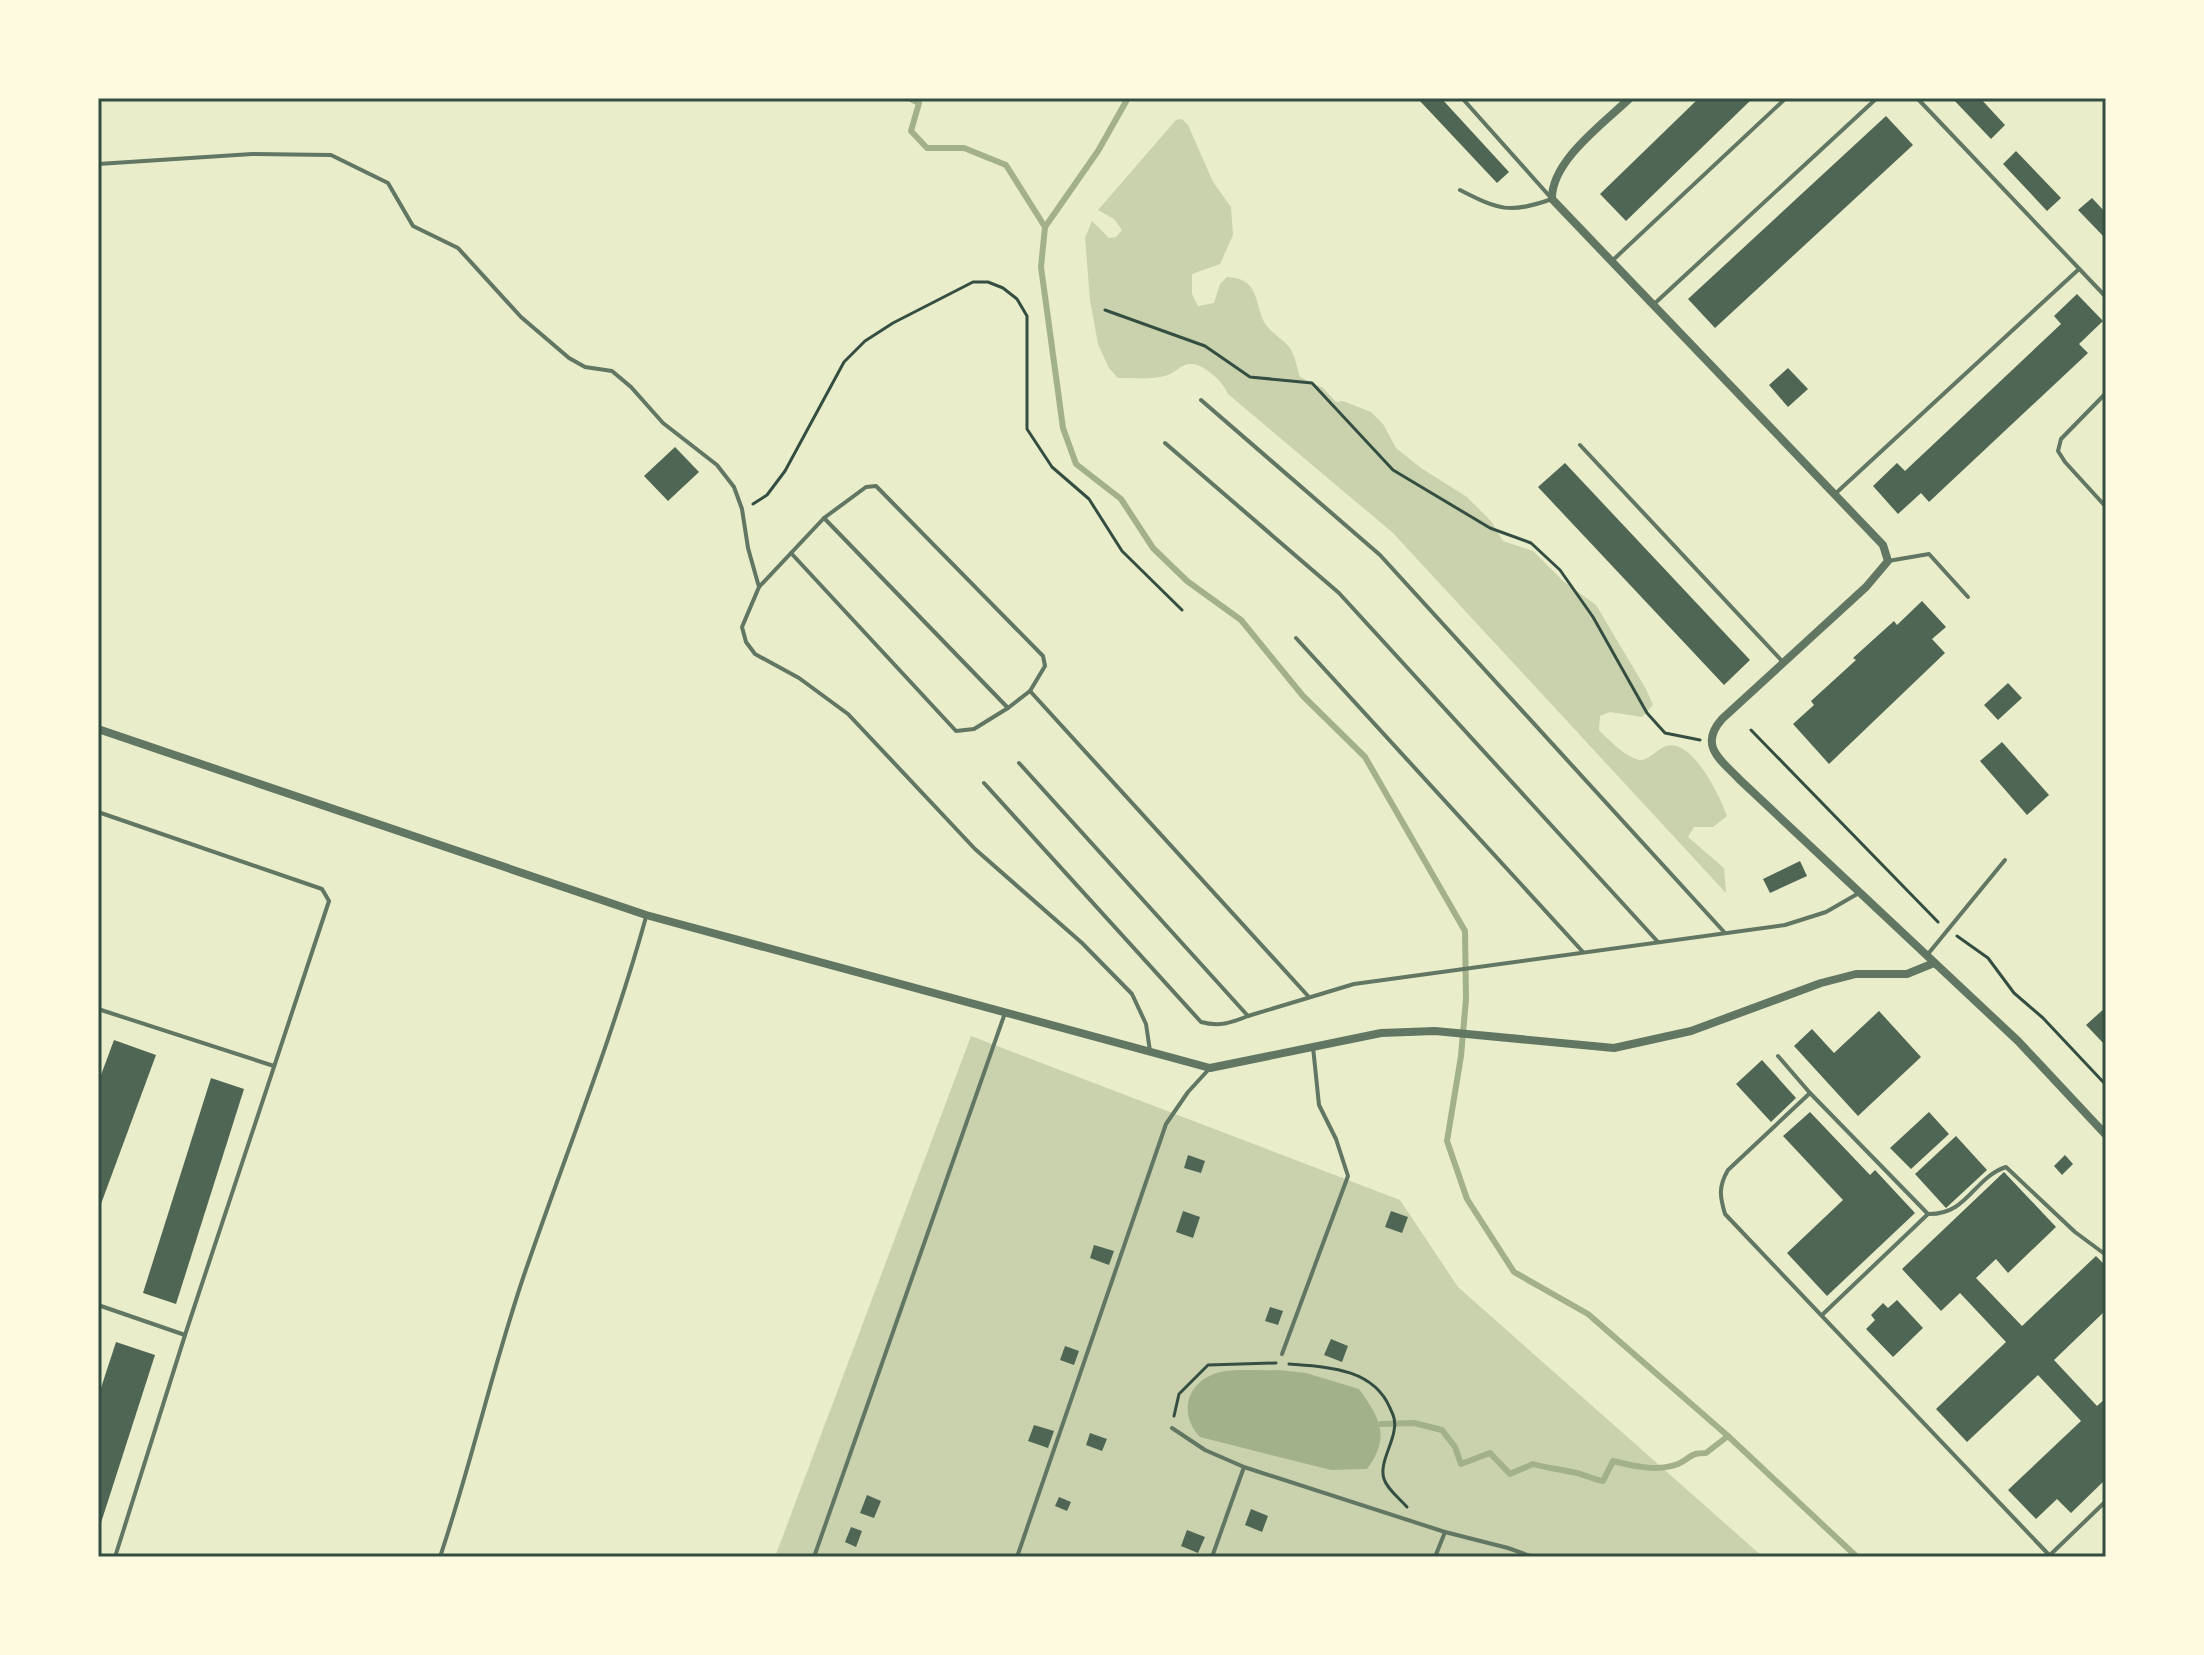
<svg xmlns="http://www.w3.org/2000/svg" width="2204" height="1655" font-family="Overpass,sans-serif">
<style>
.green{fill:#cad2ad}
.water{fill:#a3b18a}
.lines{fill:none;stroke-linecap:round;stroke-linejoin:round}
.stream{stroke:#a3b18a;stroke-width:6}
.building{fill:#4f6655}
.path{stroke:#344e41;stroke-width:3}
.service{stroke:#617663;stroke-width:4}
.minor{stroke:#617663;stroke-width:8}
.neatline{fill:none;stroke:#344e41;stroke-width:3}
</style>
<rect width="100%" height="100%" fill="#e9edc9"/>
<!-- green -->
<g class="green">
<path d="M1182,119l6,6 25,57 18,25 2,28 -13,29 -28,10v20l6,12 16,-3 6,-19 7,-7c31,2 27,21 36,43 5,11 19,18 26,27 6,8 8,21 11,30l23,11 13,14 7,-1 28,11 12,12 13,24 25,20 46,29 24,24 12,20 30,10 30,30 33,24 50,84 7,16 -11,12 -32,-5 -10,4 -1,14c10,10 25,26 40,30 8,2 18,-11 27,-14 26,-8 54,50 61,70l-14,11h-19l-6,10 36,31 2,25 -333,-360 -165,-139c-4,-11 -24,-31 -38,-30 -8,0 -15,8 -22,11 -15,5 -34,3 -50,3l-9,-10 -11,-24 -8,-44 -5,-62 7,-17 17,17 7,-1 6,-7 -8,-11 -16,-9 78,-90z"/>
<polygon points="971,1036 1400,1200 1458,1287 1763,1557 775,1557"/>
</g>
<!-- water -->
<path class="water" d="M1279,1370l27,3 53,16c21,29 32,48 8,80l-36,1 -131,-33c-25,-27 -10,-61 26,-66 17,-2 36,0 53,-1z"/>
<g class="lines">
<!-- stream -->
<g class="stream">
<polyline points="909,98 919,103 911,131 927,148 964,148 1006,165 1045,227 1041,267 1063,428 1076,464 1121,499 1153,548 1187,581 1241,620 1303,696 1365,757 1465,931 1466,999 1461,1056 1447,1141 1467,1199 1514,1272 1588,1314 1728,1436 1857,1557"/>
<polyline points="1045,227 1098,151 1128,98"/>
<path d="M1381,1424l33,-1 28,7 13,17 6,17 29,-11 20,21 23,-10c13,4 25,5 39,8 10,1 19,7 31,9l10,-20c20,5 45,11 65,3 14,-6 10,-11 28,-11l22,-17"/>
</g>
</g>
<!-- building -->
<g class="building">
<polygon points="1421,98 1441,98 1509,172 1497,183 1419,100"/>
<polygon points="1699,98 1753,98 1626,221 1600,194"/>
<polygon points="1952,98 1980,98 2005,125 1991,139"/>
<polygon points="1886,116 1913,145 1715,328 1688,299"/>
<polygon points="2016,151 2061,198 2047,211 2003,164"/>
<polygon points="2092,198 2106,213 2106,239 2078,210"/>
<polygon points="2077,294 2103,321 2079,344 2088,353 1929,502 1921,493 1898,514 1873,486 1897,463 1905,471 2061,324 2054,316"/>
<polygon points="1788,368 1808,389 1788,407 1769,385"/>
<polygon points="675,447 699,472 668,501 644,476"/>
<polygon points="1565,463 1750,660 1724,685 1538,487"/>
<polygon points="1922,601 1946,627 1932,639 1945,653 1829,764 1793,724 1814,705 1811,701 1856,660 1853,658 1894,621 1897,625"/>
<polygon points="2008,683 2022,698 1998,720 1984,705"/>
<polygon points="2002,742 2049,795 2027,815 1980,761"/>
<polygon points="1800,861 1807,876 1770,893 1763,879"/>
<polygon points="2106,1007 2106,1046 2086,1025"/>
<polygon points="1879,1011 1921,1057 1858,1116 1794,1046 1812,1029 1834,1053"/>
<polygon points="114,1040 156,1055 98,1212 98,1083"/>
<polygon points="1762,1060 1796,1098 1771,1122 1736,1084"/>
<polygon points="211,1078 244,1089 176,1304 143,1293"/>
<polygon points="1810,1112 1870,1175 1875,1170 1915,1213 1827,1296 1787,1253 1843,1200 1783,1136"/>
<polygon points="1929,1112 1949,1134 1911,1169 1890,1148"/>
<polygon points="1956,1136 1987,1170 1946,1208 1915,1174"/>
<polygon points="1188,1155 1205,1161 1201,1173 1184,1168"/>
<polygon points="2065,1155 2073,1164 2062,1175 2054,1166"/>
<polygon points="2004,1172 2056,1227 2008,1273 1996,1259 1976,1278 2022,1326 2096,1256 2106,1266 2106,1310 2054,1360 2097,1406 2106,1398 2106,1479 2071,1513 2057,1499 2036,1519 2008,1490 2081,1421 2038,1375 1967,1442 1936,1409 2006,1342 1960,1293 1941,1311 1902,1269"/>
<polygon points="1183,1211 1200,1217 1193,1238 1176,1232"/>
<polygon points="1391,1211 1408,1217 1402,1233 1385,1227"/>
<polygon points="1094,1245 1114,1251 1109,1265 1090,1258"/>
<polygon points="1897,1300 1923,1328 1893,1357 1866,1329 1875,1320 1871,1315 1883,1303 1888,1308"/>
<polygon points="1270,1307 1283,1311 1278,1325 1265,1321"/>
<polygon points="1331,1339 1348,1346 1342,1362 1324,1355"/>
<polygon points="116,1342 155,1355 99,1529 98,1397"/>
<polygon points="1065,1346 1079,1351 1074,1365 1060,1360"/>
<polygon points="1034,1425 1054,1431 1048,1448 1028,1441"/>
<polygon points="1090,1433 1107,1439 1102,1451 1086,1445"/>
<polygon points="867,1495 881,1501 874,1518 860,1513"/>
<polygon points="1059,1497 1071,1502 1067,1511 1055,1506"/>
<polygon points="1251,1509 1268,1516 1262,1532 1245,1525"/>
<polygon points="851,1527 862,1531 856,1547 845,1542"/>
<polygon points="1187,1530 1205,1537 1198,1553 1181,1546"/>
</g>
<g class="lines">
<!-- path -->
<g class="path">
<polyline points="1105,310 1205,346 1250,377 1312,383 1393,470 1490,528 1531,543 1560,570 1593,617 1647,713 1665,733 1700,740"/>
<polyline points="753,504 767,495 785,471 844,362 865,341 893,323 973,282 988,282 1003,288 1017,299 1027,316 1027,429 1052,467 1089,499 1122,551 1182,610"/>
<polyline points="1751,730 1938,922"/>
<polyline points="1957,936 1988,958 2014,993 2043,1018 2106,1085"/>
<path d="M1289,1364c38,3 84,4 101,44 4,8 6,14 4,23 -2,14 -15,34 -10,48 3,10 16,20 23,28"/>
<polyline points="1174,1416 1179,1394 1208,1365 1276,1363"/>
</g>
<!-- service -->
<g class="service">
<polyline points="1917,98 2106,297"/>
<polyline points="98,164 252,154 331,155 388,183 413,226 458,248 521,317 569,358 585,367 612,371 631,387 663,423 717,465 734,487 742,509 748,548 759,587"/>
<path d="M1460,190c39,20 49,24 92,9l-90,-101"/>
<polyline points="1613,260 1786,98"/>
<polyline points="1653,305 1877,98"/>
<polyline points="2106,393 2061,439 2058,451 2065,462 2106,507"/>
<polyline points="1201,400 1380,555 1725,933"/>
<polyline points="1165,443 1339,593 1658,942"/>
<polyline points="1580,445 1782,661"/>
<polyline points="1835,494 2079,269"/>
<polyline points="824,518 1008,708 1030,691 1308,996"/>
<polyline points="791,553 956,731 974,729 1008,708"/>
<polyline points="1888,561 1929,554 1968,597"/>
<polyline points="1296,638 1583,952"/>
<polyline points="1030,691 1045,666 1043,656 876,486 866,487 824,518 759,587 742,627 746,642 755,654 799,678 848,714 975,849 1082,943 1132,994 1146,1024 1150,1051"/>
<polyline points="1019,763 1248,1016 1354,984 1785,925 1826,912 1859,893"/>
<path d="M984,783l217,239c18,5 30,1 47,-6"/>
<polyline points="98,812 322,889 329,901 185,1335 115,1557"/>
<polyline points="1928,954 2005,860"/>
<polyline points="98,1009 274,1066"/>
<polyline points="1778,1056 1810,1093 1928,1214 1822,1315"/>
<path d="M1810,1093l-82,77c-10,17 -8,27 -3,44l326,343"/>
<path d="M1928,1214c40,1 45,-36 78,-47l69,65 31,23"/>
<polyline points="98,1305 185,1335"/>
<polyline points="1282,1354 1348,1176 1336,1139 1319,1105 1313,1047"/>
<polyline points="1172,1428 1205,1450 1244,1467 1212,1557"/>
<polyline points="1244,1467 1445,1532 1508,1548 1533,1557"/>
<polyline points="2050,1555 2106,1501"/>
<path d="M440,1557c31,-92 52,-187 83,-279 41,-120 89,-238 123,-361"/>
<polyline points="814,1557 1005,1013"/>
<polyline points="1017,1557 1166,1124 1188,1092 1210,1068"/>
<polyline points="1435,1557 1445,1532"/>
</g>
<!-- minor -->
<g class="minor">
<path d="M1630,98c-26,25 -79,63 -78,101l331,346 5,16 -22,26 -144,132c-24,27 -1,41 18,61l278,261 88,94"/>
<polyline points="98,729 646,915 1210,1068 1381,1033 1435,1031 1614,1048 1691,1031 1821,983 1856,974 1907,974 1934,963"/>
</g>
</g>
<!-- border -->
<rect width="2204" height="1655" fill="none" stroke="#fefae0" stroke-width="200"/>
<rect x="100" y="100" width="2004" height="1455" class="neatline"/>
</svg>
